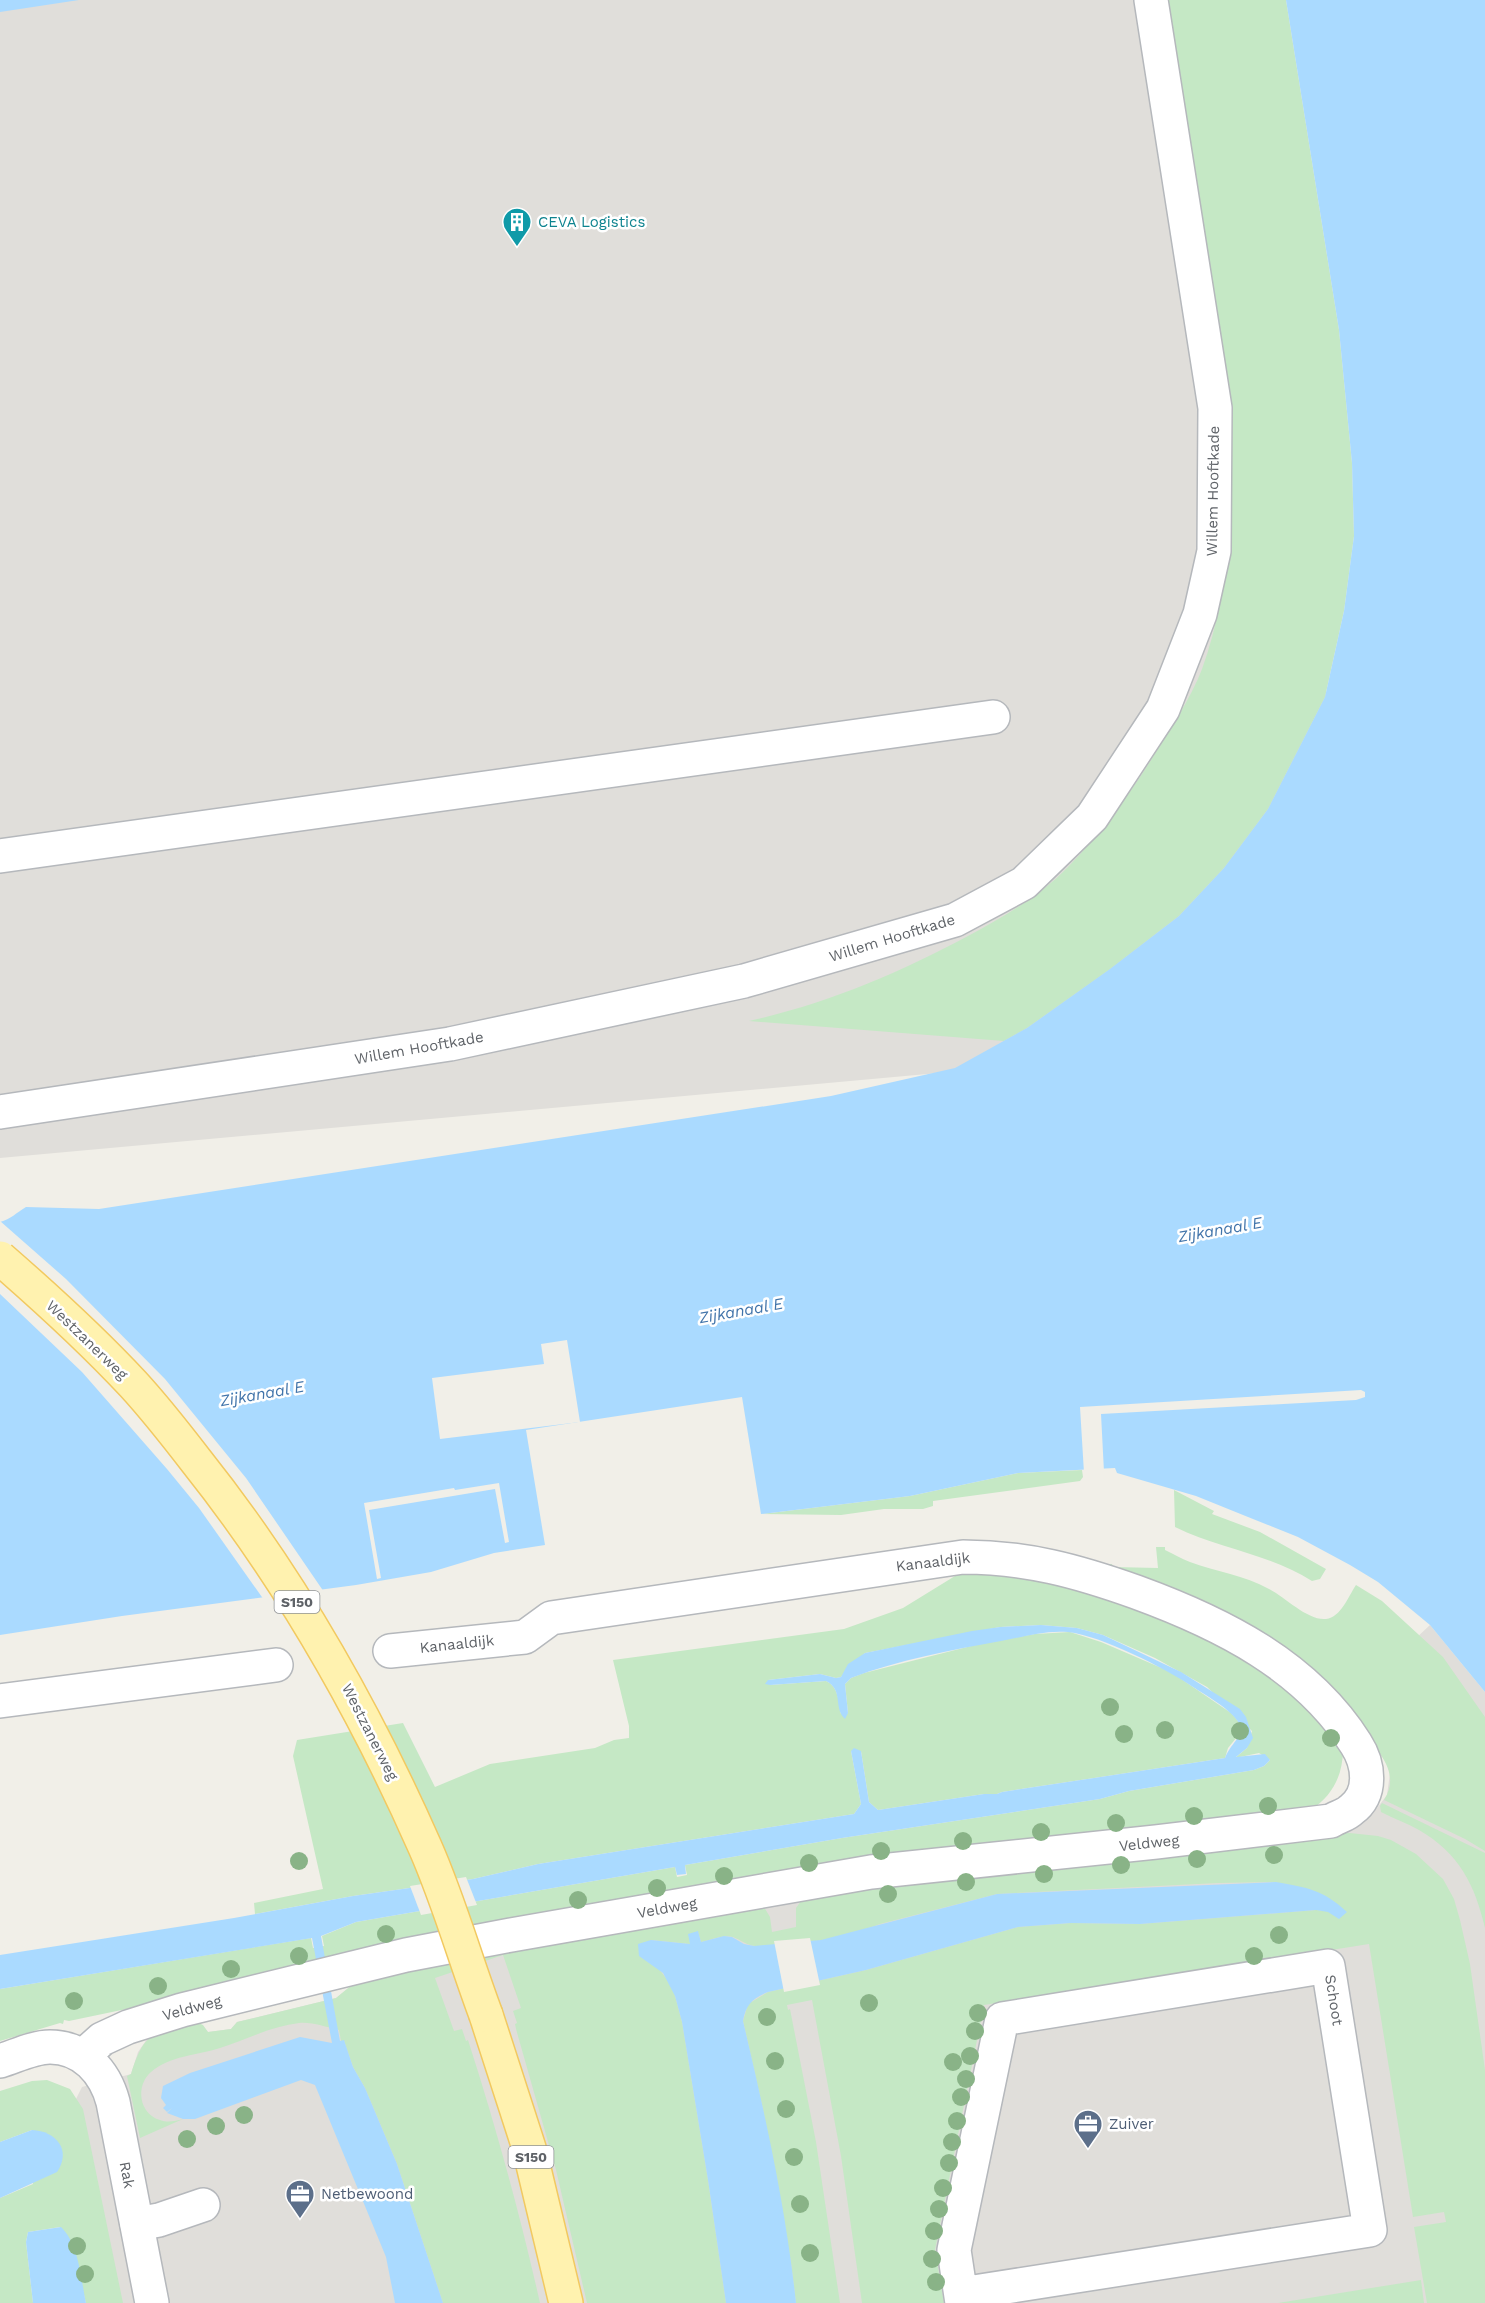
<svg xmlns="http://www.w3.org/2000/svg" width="1485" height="2303" font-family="'Work Sans',sans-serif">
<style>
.industrial{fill:#e0deda}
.green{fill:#c5e8c5}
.water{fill:#aadaff}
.pier{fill:#f1efe8}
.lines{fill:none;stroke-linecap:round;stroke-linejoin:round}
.minor-casing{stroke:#b5b8bc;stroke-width:36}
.major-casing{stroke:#f2c960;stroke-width:36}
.minor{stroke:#fff;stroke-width:33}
.major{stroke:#fff2af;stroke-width:33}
.major-bridge-casing{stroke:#f2c960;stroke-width:36;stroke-linecap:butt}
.major-bridge{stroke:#fff2af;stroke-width:33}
.tree{fill:#89b387}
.labels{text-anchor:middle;stroke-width:5;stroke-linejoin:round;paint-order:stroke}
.shield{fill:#fff;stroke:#8f9295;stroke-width:1.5}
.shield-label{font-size:14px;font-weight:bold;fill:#5f6368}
.culture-label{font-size:15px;fill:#0d838f;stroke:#fff;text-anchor:start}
.street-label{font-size:15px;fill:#5f6368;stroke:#fff}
.service-label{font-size:15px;fill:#4e5e75;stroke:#fff;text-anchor:start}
.water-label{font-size:16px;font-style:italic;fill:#4174aa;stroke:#fff}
</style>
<rect width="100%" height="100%" fill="#f1efe8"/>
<!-- industrial -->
<g class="industrial">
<polygon points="0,0 1219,0 1378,1033 0,1158"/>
<polygon points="1430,1625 1485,1692 1485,2303 86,2303 75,2256 56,2139 82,2087 131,2074 138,2052 147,2039 200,2023 208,2032 231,2029 237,2022 336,1998 354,1984 683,1917 1356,1826 1377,1808 1387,1795 1390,1773 1385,1760 1342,1708"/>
</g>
<!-- green -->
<g class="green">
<path d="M1153,0h133l53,330 13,133 2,73 -10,75 -19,86 -57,112 -44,59 -45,48 -70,54 -82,58 -23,13 -255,-20c77,-17 150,-48 219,-85 35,-19 72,-40 100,-69 32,-33 59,-69 83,-107 17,-27 40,-62 51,-91 16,-43 22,-88 28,-133z"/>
<polygon points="1082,1470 1083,1477 1080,1481 933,1501 933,1506 923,1509 884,1509 841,1515 761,1514 910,1496 1018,1473"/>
<path d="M1174,1490l40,21 -2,3 48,18 66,37 -6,10 -8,2c-42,-27 -92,-32 -137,-54z"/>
<path d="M1156,1547h9v3c9,4 17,9 25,12 27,10 54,13 79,27 16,8 39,32 57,30 15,-2 22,-22 30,-34l26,16 61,56 42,60v134l-20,-12 -81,-39c17,-27 -5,-48 -21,-67l-261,-168 10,-1 1,3 45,1z"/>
<path d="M986,1566l152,35 134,68 71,80c0,26 -10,46 -32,61l-1132,188 -110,23 -5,-1 -1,4 -3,-1 -60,18v-52l311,-51 2,10 11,-2 -2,-10 34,-14 319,-55 2,10 10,-2 -2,-10 157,-27 258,-39 29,-8 125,-21 10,-4 6,-6 -11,-7 -24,5 12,-10 5,-17 -45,-44 -52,-29 -52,-23 -26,-7 -36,-3 -41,2 -135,26 -24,24 -5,1 -16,-4 -52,6 2,5 56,-4c13,6 12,20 15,33l7,-1 -3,-29 6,-6 13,-5 119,-30 52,-9 35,-2 31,10 70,30 60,41 9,10 1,9 -13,16 -3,10 -223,34 -5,2h-13l-106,16 -9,-8 -8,-51h-10l10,53 -7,10 -316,50 -65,15 -120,17 -98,18 -1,-11 69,-14 -30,-133 4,-16 106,-17 32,64 55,-23 105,-16 19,-8 15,-2v-12l-16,-66 231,-31 59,-21 65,-40z"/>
<path d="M1382,1803l103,50v75c-10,-43 -26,-75 -66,-98 -12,-7 -25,-11 -38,-18l-1,-6z"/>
<path d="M1340,1832l38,4 13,4 25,14 27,25 11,20 6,21 10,44 15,106v233h-58l-13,-76 32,-5 -2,-10 -31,5 -44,-273 -385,61 -49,245 9,53h-82l-21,-147 -29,-156 -25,5 1,5 2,-1 26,133 24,161h-44l-5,-40 -29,-158 -19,-84 5,-17 20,-12 98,-22 152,-43 53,-4 69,1 176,-14 31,2 -71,-30 -58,1 -221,11 -117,30c-35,13 -88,25 -125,22 -9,-1 -14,-6 -22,-9 -10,-3 -22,3 -32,5l-3,-10 -8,12 -39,-4 8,29 13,17 3,10 7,26 26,158 18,123h-139l-31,-133 -40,-141 -1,-5 2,-1 -4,-12 8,-3 -18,-53 -68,23 19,53 8,-2 4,12 2,-1c28,87 52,174 72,263h-97l-46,-139 -32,-76 -12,-21 -9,-26h-3l-2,-11c-14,-3 -26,-8 -40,-7 -27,3 -54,17 -79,25 -22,7 -51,8 -69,24 -16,14 -12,42 9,48 8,3 15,1 23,-1l-43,19 -13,-62 4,-2c14,-45 23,-40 65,-52l7,3 5,7 23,-3 6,-7 99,-24 23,-19 402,-77 9,15 2,15 24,-5v-19l10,-14z"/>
<polygon points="47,2080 70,2089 83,2109 123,2303 86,2303 75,2256 60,2227 28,2232 26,2242 33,2303 0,2303 0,2198 33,2184 32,2130 0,2142 0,2091 32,2081"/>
<polygon points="1421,2280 1424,2303 1278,2303"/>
</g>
<!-- water -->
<g class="water">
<polygon points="0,0 79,0 0,12"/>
<path d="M1286,0h199v1692l-55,-67 -52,-43 -28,-17 -52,-28 -50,-20 -52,-21 -79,-23 -2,-5 -97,5 -108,23 -149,18 -19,-117 -216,33 19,115 -51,8 -63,19 -75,13 -234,31 -122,19v-413c11,-3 16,-9 26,-15l73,2 732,-113 124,-28 72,-40 83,-59 69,-53 45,-48 44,-59 57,-112 19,-86 10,-75 -2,-73 -13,-133z"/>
<path d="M1041,1625l36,3 26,7 78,37 59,37 6,8 7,21 -6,10 -11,9 29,-3 5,6 -6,6 -10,4 -125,21 -29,8 -258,39 -157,27 1,9 -9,1 -2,-8 -319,55 -35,14 19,105 4,-1 9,27 12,21 32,76 46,139h-48l-9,-46 -71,-172 -14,-5 -106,39h-12l-16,-6 5,-5 -5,4 -4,-4 3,-3 -5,-7 2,-12 27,-13 110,-36 32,6 -20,-105 -312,51v-34l234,-37 119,-22 120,-17 65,-15 316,-50 7,-10 -10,-53 3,-3 7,3 8,51 9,8 106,-16h13l5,-2 223,-34c3,-9 16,-23 16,-26 3,-16 -36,-37 -48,-45 -28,-19 -91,-51 -125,-55 -23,-2 -45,5 -67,9 -50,9 -103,19 -150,37l-6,6 3,29 -3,6c-12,-11 -1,-29 -19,-38l-56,4 -5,-1 3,-4 52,-6 16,4 5,-1 7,-13 17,-11 107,-22 28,-4z"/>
<path d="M1276,1882c32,6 46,7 71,30l-8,7 -11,-7 -12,-2 -176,14 -69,-1 -53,4 -152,43 -98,22c-15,6 -22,12 -25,29 22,93 43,187 53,282h-70l-18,-123 -26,-158 -7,-26 -12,-23 -24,-17 -1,-12 13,-4 39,4 -2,-10 10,-3 3,11 23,-6 8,1 12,7 10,2 67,-6 176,-46z"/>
<path d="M32,2130c24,1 40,20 25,42l-57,26v-56z"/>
<path d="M61,2227c18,17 20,53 25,76h-53l-7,-61 2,-10z"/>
</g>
<!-- pier -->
<g class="pier">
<polygon points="0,1221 66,1279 165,1379 246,1478 324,1592 264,1600 199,1508 167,1469 82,1372 0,1294"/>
<polygon points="567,1340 580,1422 440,1439 432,1378 544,1364 541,1344"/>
<polygon points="1361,1390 1365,1392 1365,1397 1356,1400 1101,1414 1104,1472 1084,1473 1080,1407"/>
<polygon points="499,1483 509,1542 505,1543 495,1489 369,1510 381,1578 377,1579 364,1503 454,1488 455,1490"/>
<polygon points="466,1877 477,1905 421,1915 410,1886"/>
<polygon points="810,1938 820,1985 784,1992 774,1941"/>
</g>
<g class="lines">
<!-- minor casing -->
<g class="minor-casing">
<g id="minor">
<polyline points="0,856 993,717"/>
<polyline points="0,1112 450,1044 744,981 955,920 1024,883 1092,817 1163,709 1200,614 1214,551 1215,408 1151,0"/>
<polyline points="0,1701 276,1665"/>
<path d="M83,2056l19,-17 26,-12 54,-17 224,-55 105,-20 360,-63 285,-30 175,-21c6,-4 15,-6 20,-11 22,-16 18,-46 5,-66 -50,-79 -135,-121 -220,-152 -59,-21 -110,-35 -173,-35l-412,61 -26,19 -135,14"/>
<path d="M0,2061c16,-5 34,-14 50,-14 33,0 55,25 63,55l39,201"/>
<polyline points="137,2224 159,2220 203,2205"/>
<polyline points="961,2294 1370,2230 1328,1966 1002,2019 954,2250 962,2303"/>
</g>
</g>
<!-- major casing -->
<g class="major-casing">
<polyline id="major" points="486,2015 529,2148 566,2303"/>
</g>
<!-- minor -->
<use href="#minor" class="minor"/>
<!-- major -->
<use href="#major" class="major"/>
<!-- major-bridge casing -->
<g class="major-bridge-casing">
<path id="major-bridge" d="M0,1258c46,40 92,82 133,126 23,25 44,52 64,78 94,118 167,247 228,385 24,54 40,112 61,168"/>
</g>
<!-- major-bridge -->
<use href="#major-bridge" class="major-bridge"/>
</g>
<!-- trees -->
<g class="tree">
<circle cx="1110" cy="1707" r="9"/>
<circle cx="1165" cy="1730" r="9"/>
<circle cx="1240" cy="1731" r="9"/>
<circle cx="1124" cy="1734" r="9"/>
<circle cx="1331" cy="1738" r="9"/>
<circle cx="1268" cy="1806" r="9"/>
<circle cx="1194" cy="1816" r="9"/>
<circle cx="1116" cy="1823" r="9"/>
<circle cx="1041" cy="1832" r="9"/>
<circle cx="963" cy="1841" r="9"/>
<circle cx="881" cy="1851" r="9"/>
<circle cx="1274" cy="1855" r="9"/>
<circle cx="1197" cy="1859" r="9"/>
<circle cx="299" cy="1861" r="9"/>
<circle cx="809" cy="1863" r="9"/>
<circle cx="1121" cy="1865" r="9"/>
<circle cx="1044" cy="1874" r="9"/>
<circle cx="724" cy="1876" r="9"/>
<circle cx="966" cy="1882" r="9"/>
<circle cx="657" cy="1888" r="9"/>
<circle cx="888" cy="1894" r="9"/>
<circle cx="578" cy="1900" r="9"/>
<circle cx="386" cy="1934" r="9"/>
<circle cx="1279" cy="1935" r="9"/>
<circle cx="299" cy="1956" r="9"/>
<circle cx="1254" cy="1956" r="9"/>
<circle cx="231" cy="1969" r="9"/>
<circle cx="158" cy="1986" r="9"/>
<circle cx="74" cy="2001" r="9"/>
<circle cx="869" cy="2003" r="9"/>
<circle cx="978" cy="2013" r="9"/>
<circle cx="767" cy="2017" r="9"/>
<circle cx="975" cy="2031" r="9"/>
<circle cx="970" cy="2056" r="9"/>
<circle cx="775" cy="2061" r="9"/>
<circle cx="953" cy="2062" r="9"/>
<circle cx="966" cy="2079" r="9"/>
<circle cx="961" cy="2097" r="9"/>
<circle cx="786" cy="2109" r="9"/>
<circle cx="244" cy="2115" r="9"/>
<circle cx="957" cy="2121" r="9"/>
<circle cx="216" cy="2126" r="9"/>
<circle cx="187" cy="2139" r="9"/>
<circle cx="952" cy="2142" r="9"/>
<circle cx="794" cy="2157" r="9"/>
<circle cx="949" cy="2163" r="9"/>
<circle cx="943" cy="2188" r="9"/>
<circle cx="800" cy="2204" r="9"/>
<circle cx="939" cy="2209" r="9"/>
<circle cx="934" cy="2231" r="9"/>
<circle cx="77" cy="2246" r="9"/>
<circle cx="810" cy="2253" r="9"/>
<circle cx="932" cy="2259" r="9"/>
<circle cx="85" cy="2274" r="9"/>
<circle cx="936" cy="2282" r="9"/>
</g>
<!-- icons -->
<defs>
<g id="building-pin" transform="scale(1.5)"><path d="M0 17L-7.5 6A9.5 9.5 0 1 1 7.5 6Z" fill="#0f9aa8" stroke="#fff"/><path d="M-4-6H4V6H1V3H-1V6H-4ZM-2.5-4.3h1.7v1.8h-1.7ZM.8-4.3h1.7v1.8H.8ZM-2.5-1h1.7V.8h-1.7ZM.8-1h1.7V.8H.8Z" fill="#fff"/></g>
<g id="office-pin" transform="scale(1.5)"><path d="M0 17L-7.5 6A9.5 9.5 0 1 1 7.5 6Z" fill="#5c6f8a" stroke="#fff"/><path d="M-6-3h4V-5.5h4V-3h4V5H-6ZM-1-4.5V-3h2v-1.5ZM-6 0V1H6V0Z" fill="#fff"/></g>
</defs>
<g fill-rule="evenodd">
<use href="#building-pin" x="517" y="222"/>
<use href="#office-pin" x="1088" y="2124"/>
<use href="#office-pin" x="300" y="2194"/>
</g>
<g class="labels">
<!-- shield labels -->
<g class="shield">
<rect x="274.5" y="1591" width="45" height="22" rx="4.5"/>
<rect x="508.5" y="2146" width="45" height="22" rx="4.5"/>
</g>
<g class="shield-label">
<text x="297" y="1607">S150</text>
<text x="531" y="2162">S150</text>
</g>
<!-- culture labels -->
<g class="culture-label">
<text x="538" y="227">CEVA Logistics</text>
</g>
<!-- street labels -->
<g class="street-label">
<text transform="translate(1213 491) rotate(-89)" y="5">Willem Hooftkade</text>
<text transform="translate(892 938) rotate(-17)" y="5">Willem Hooftkade</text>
<text transform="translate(419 1048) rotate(-10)" y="5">Willem Hooftkade</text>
<text transform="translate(87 1340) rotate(44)" y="5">Westzanerweg</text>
<text transform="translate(933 1562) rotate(-7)" y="5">Kanaaldijk</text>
<text transform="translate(457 1644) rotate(-6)" y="5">Kanaaldijk</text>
<text transform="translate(370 1732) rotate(63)" y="5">Westzanerweg</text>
<text transform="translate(1149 1843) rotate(-6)" y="5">Veldweg</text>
<text transform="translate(667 1908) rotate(-10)" y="5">Veldweg</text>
<text transform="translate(1334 2000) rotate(81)" y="5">Schoot</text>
<text transform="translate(192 2008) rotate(-15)" y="5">Veldweg</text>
<text transform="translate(127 2175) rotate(79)" y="5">Rak</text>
</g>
<!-- service labels -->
<g class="service-label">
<text x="1109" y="2129">Zuiver</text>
<text x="321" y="2199">Netbewoond</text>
</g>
<!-- water labels -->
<g class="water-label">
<text transform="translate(1220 1229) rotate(-10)" y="6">Zijkanaal E</text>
<text transform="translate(741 1310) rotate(-10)" y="6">Zijkanaal E</text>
<text transform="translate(262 1393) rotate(-10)" y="6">Zijkanaal E</text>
</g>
</g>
</svg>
